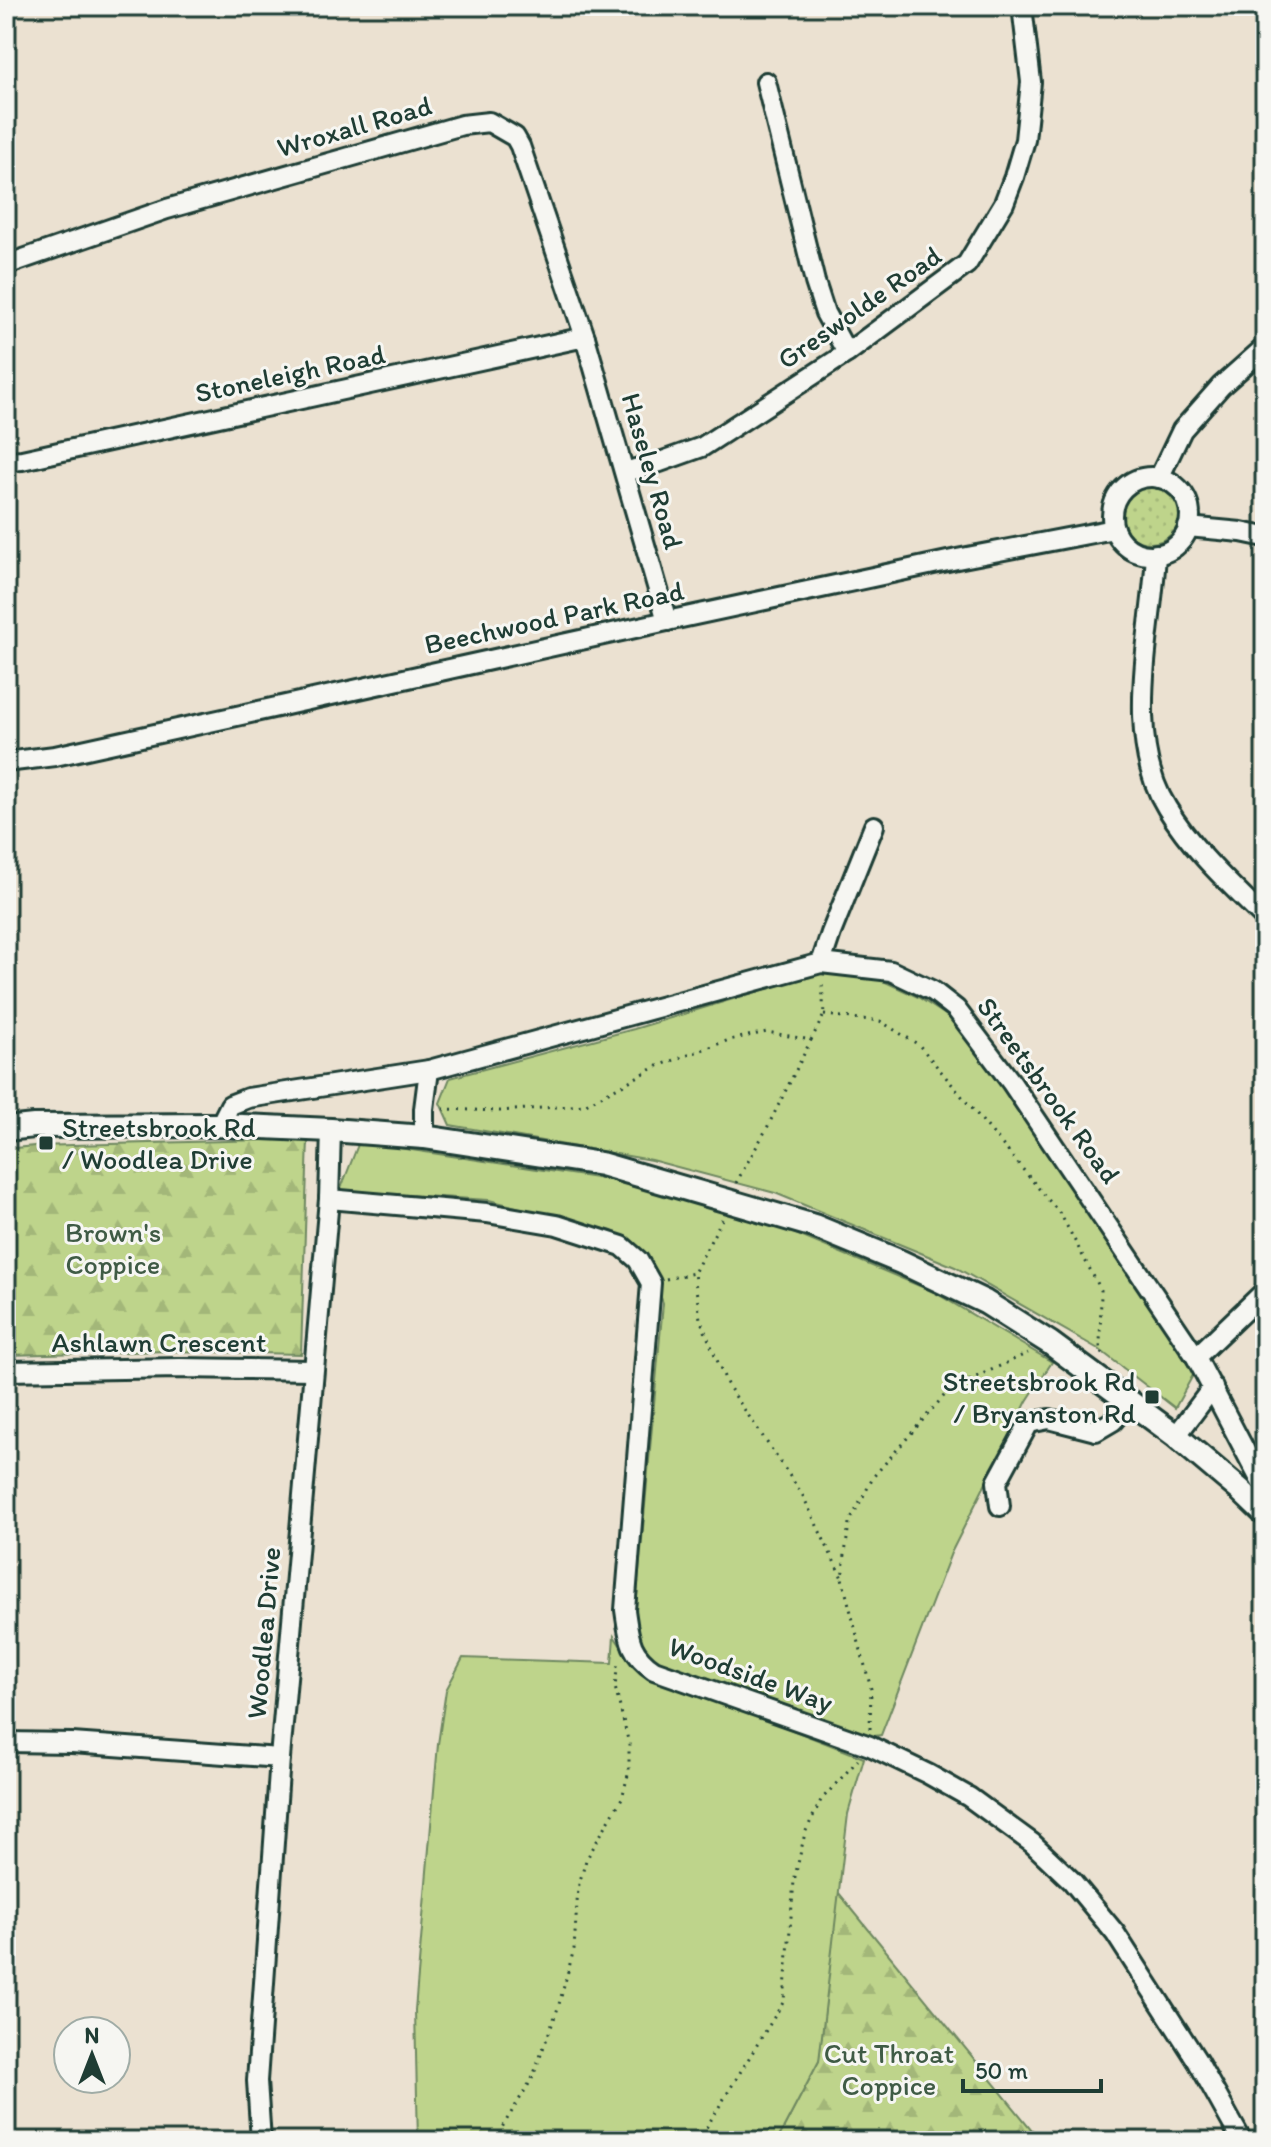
<svg xmlns="http://www.w3.org/2000/svg" width="1271" height="2147" font-family="Itim,sans-serif">
<style>
.grass{fill:url(#grass-dots);stroke:#6e8860;stroke-width:2}
.forest{fill:url(#forest-firs);stroke:#6e8860;stroke-width:2}
.park{fill:#bed48b;stroke:#6e8860;stroke-width:2}
.lines{fill:none;stroke-linecap:round;stroke-linejoin:round}
.minor-casing{stroke:#1f3d34;stroke-width:24}
.major-casing{stroke:#1f3d34;stroke-width:28}
.path{stroke:#1f3d34;stroke-width:3;stroke-dasharray:2 6;stroke-linecap:butt}
.minor{stroke:#f6f6f2;stroke-width:18}
.major{stroke:#f6f6f2;stroke-width:22}
.poi-dot{fill:#1f3d34;stroke:#f6f6f2;stroke-width:3}
.labels{text-anchor:middle;stroke-width:6;stroke-linejoin:round;paint-order:stroke}
.street-label{font-size:28px;fill:#1f3d34;stroke:#f6f6f2}
.poi-label{font-size:28px;fill:#1f3d34;stroke:#f6f6f2;text-anchor:start}
.park-label{font-size:28px;fill:#3f5b45;stroke:#f6f6f2}
</style>
<defs>
<pattern id="grass-dots" width="8" height="8" patternUnits="userSpaceOnUse" patternTransform="scale(2)"><rect width="8" height="8" fill="#bed48b"/><path d="M2 2h.1M6 6h.1" fill="none" stroke="#a3b779" stroke-width="1.8" stroke-linecap="round"/></pattern>
<pattern id="forest-firs" width="22" height="20" patternUnits="userSpaceOnUse" patternTransform="scale(2)"><rect width="22" height="20" fill="#bed48b"/><path d="M5 1l3.5 6h-7zM16 11l3.5 6h-7z" fill="#a3b779"/></pattern>
</defs>
<rect width="100%" height="100%" fill="#ebe1d1"/>
<filter id="ink" filterUnits="userSpaceOnUse"><feTurbulence type="fractalNoise" baseFrequency=".0125" numOctaves="2"/><feDisplacementMap in="SourceGraphic" scale="16" xChannelSelector="R" yChannelSelector="G"/><feConvolveMatrix kernelMatrix="1 2 1 2 8 2 1 2 1" color-interpolation-filters="sRGB"/></filter>
<g filter="url(#ink)">
<!-- grass -->
<circle class="grass" cx="1150" cy="513" r="30"/>
<!-- forest -->
<g class="forest">
<polygon points="308,1139 301,1354 170,1351 6,1355 6,1149 34,1146"/>
<polygon points="838,1892 1041,2141 777,2141 819,2061"/>
</g>
<!-- park -->
<g class="park">
<polygon points="823,972 879,979 918,997 947,1016 967,1035 1191,1362 1193,1375 1175,1408 1100,1350 955,1267 775,1193 651,1160 450,1125 440,1103 450,1078 634,1029"/>
<polygon points="359,1142 629,1183 791,1232 934,1292 1052,1362 1027,1401 951,1553 881,1735 868,1737 652,1660 641,1649 634,1629 663,1303 645,1255 612,1231 489,1200 340,1191"/>
<polygon points="614,1636 631,1661 646,1673 864,1758 848,1814 819,2061 777,2141 418,2141 415,2010 438,1744 446,1690 463,1658 612,1663"/>
</g>
<g class="lines">
<!-- minor casing -->
<g class="minor-casing">
<g id="minor">
<polyline points="766,82 815,282 825,313 847,353"/>
<polyline points="6,265 167,209 462,125 489,122 515,137 520,146 585,337 667,621"/>
<polyline points="6,461 22,460 585,337"/>
<polyline points="625,472 660,462 702,447 847,353 967,264 1004,203 1014,177 1025,140 1031,82 1022,6"/>
<circle cx="1151" cy="516" r="39"/>
<polyline points="1159,478 1182,430 1221,386 1265,347"/>
<polyline points="1188,527 1241,532 1265,537"/>
<path d="M1156,554c-4,79 -33,184 11,254 26,43 63,76 98,111"/>
<polyline points="6,762 55,756 667,621 957,559 1114,529"/>
<polyline points="821,963 831,933 874,826"/>
<polyline points="220,1125 230,1105 248,1098 429,1070 821,963 891,971 933,991 956,1009 1011,1082 1196,1357 1265,1489"/>
<polyline points="424,1137 424,1109 429,1070"/>
<path d="M329,1199l158,14 70,12 65,21 16,14 13,23 -26,327c4,27 4,43 29,60l216,76 58,28 41,23 63,46 40,38 43,52 83,129 44,79"/>
<polyline points="1196,1357 1265,1291"/>
<polyline points="6,1371 180,1368 313,1370"/>
<polyline points="1176,1436 1213,1387"/>
<polyline points="1000,1506 997,1482 1029,1423 1049,1419 1096,1431 1113,1421 1130,1401"/>
<polyline points="6,1742 72,1743 280,1758"/>
<polyline points="261,2141 257,2081 280,1758 329,1199 331,1130"/>
</g>
</g>
<!-- major casing -->
<g class="major-casing">
<polyline id="major" points="6,1129 34,1126 220,1125 331,1130 424,1137 601,1164 814,1226 901,1262 985,1302 1050,1343 1176,1436 1240,1490 1265,1514"/>
</g>
<!-- path -->
<g class="path">
<polyline points="824,1015 880,1021 919,1045 1061,1215 1101,1290 1100,1350 1106,1358"/>
<polyline points="443,1109 500,1111 584,1105 658,1066 729,1040 767,1032 811,1040 824,1015 822,983"/>
<polyline points="736,1183 767,1128 811,1040"/>
<polyline points="722,1219 694,1273 700,1319 727,1384 802,1494 842,1578"/>
<polyline points="666,1279 694,1273"/>
<polyline points="870,1729 871,1689 842,1578 849,1523 874,1476 950,1389 1028,1353"/>
<polyline points="496,2141 498,2134 532,2079 558,2008 574,1949 578,1888 586,1860 622,1798 629,1771 629,1744 615,1687 618,1661"/>
<polyline points="698,2141 784,2001 794,1881 805,1833 821,1800 858,1760"/>
</g>
<!-- minor -->
<use href="#minor" class="minor"/>
<!-- major -->
<use href="#major" class="major"/>
</g>
</g>
<!-- markers -->
<g class="poi-dot">
<rect x="38" y="1135" width="16" height="16" rx="4"/>
<rect x="1144" y="1389" width="16" height="16" rx="4"/>
</g>
<g class="labels">
<!-- street labels -->
<g class="street-label">
<text transform="translate(354 126) rotate(-16)" y="10">Wroxall Road</text>
<text transform="translate(859 307) rotate(-35)" y="10">Greswolde Road</text>
<text transform="translate(290 373) rotate(-12)" y="10">Stoneleigh Road</text>
<text transform="translate(653 471) rotate(74)" y="10">Haseley Road</text>
<text transform="translate(554 617) rotate(-12)" y="10">Beechwood Park Road</text>
<text transform="translate(1049 1090) rotate(54)" y="10">Streetsbrook Road</text>
<text x="159" y="1352">Ashlawn Crescent</text>
<text transform="translate(263 1633) rotate(-85)" y="10">Woodlea Drive</text>
<text transform="translate(751 1674) rotate(20)" y="10">Woodside Way</text>
</g>
<!-- poi labels -->
<g class="poi-label">
<text x="62" y="1137">Streetsbrook Rd<tspan x="62" dy="32">/ Woodlea Drive</tspan></text>
<text x="1136" y="1391" text-anchor="end">Streetsbrook Rd<tspan x="1136" dy="32">/ Bryanston Rd</tspan></text>
</g>
<!-- park labels -->
<g class="park-label">
<text x="113" y="1242">Brown's<tspan x="113" dy="32">Coppice</tspan></text>
<text x="889" y="2063">Cut Throat<tspan x="889" dy="32">Coppice</tspan></text>
</g>
</g>
<!-- margin -->
<rect width="1271" height="2147" fill="none" stroke="#f6f6f2" stroke-width="32"/>
<rect x="16" y="16" width="1239" height="2115" fill="none" stroke="#1f3d34" stroke-width="3" filter="url(#ink)"/>
<!-- north arrow -->
<g transform="translate(92 2055)"><circle r="38" fill="#f6f6f2" stroke="#a0aca6" stroke-width="2"/>
<path d="M0-6L14 30L0 20L-14 30Z" fill="#1f3d34"/>
<text y="-12" font-size="22" font-weight="bold" text-anchor="middle" fill="#1f3d34">N</text>
</g>
<!-- scale -->
<path d="M963 2079v12h138v-12" fill="none" stroke="#1f3d34" stroke-width="4"/>
<text x="975" y="2079" font-size="24" fill="#1f3d34" stroke="#f6f6f2" stroke-width="6" paint-order="stroke">50 m</text>
</svg>
